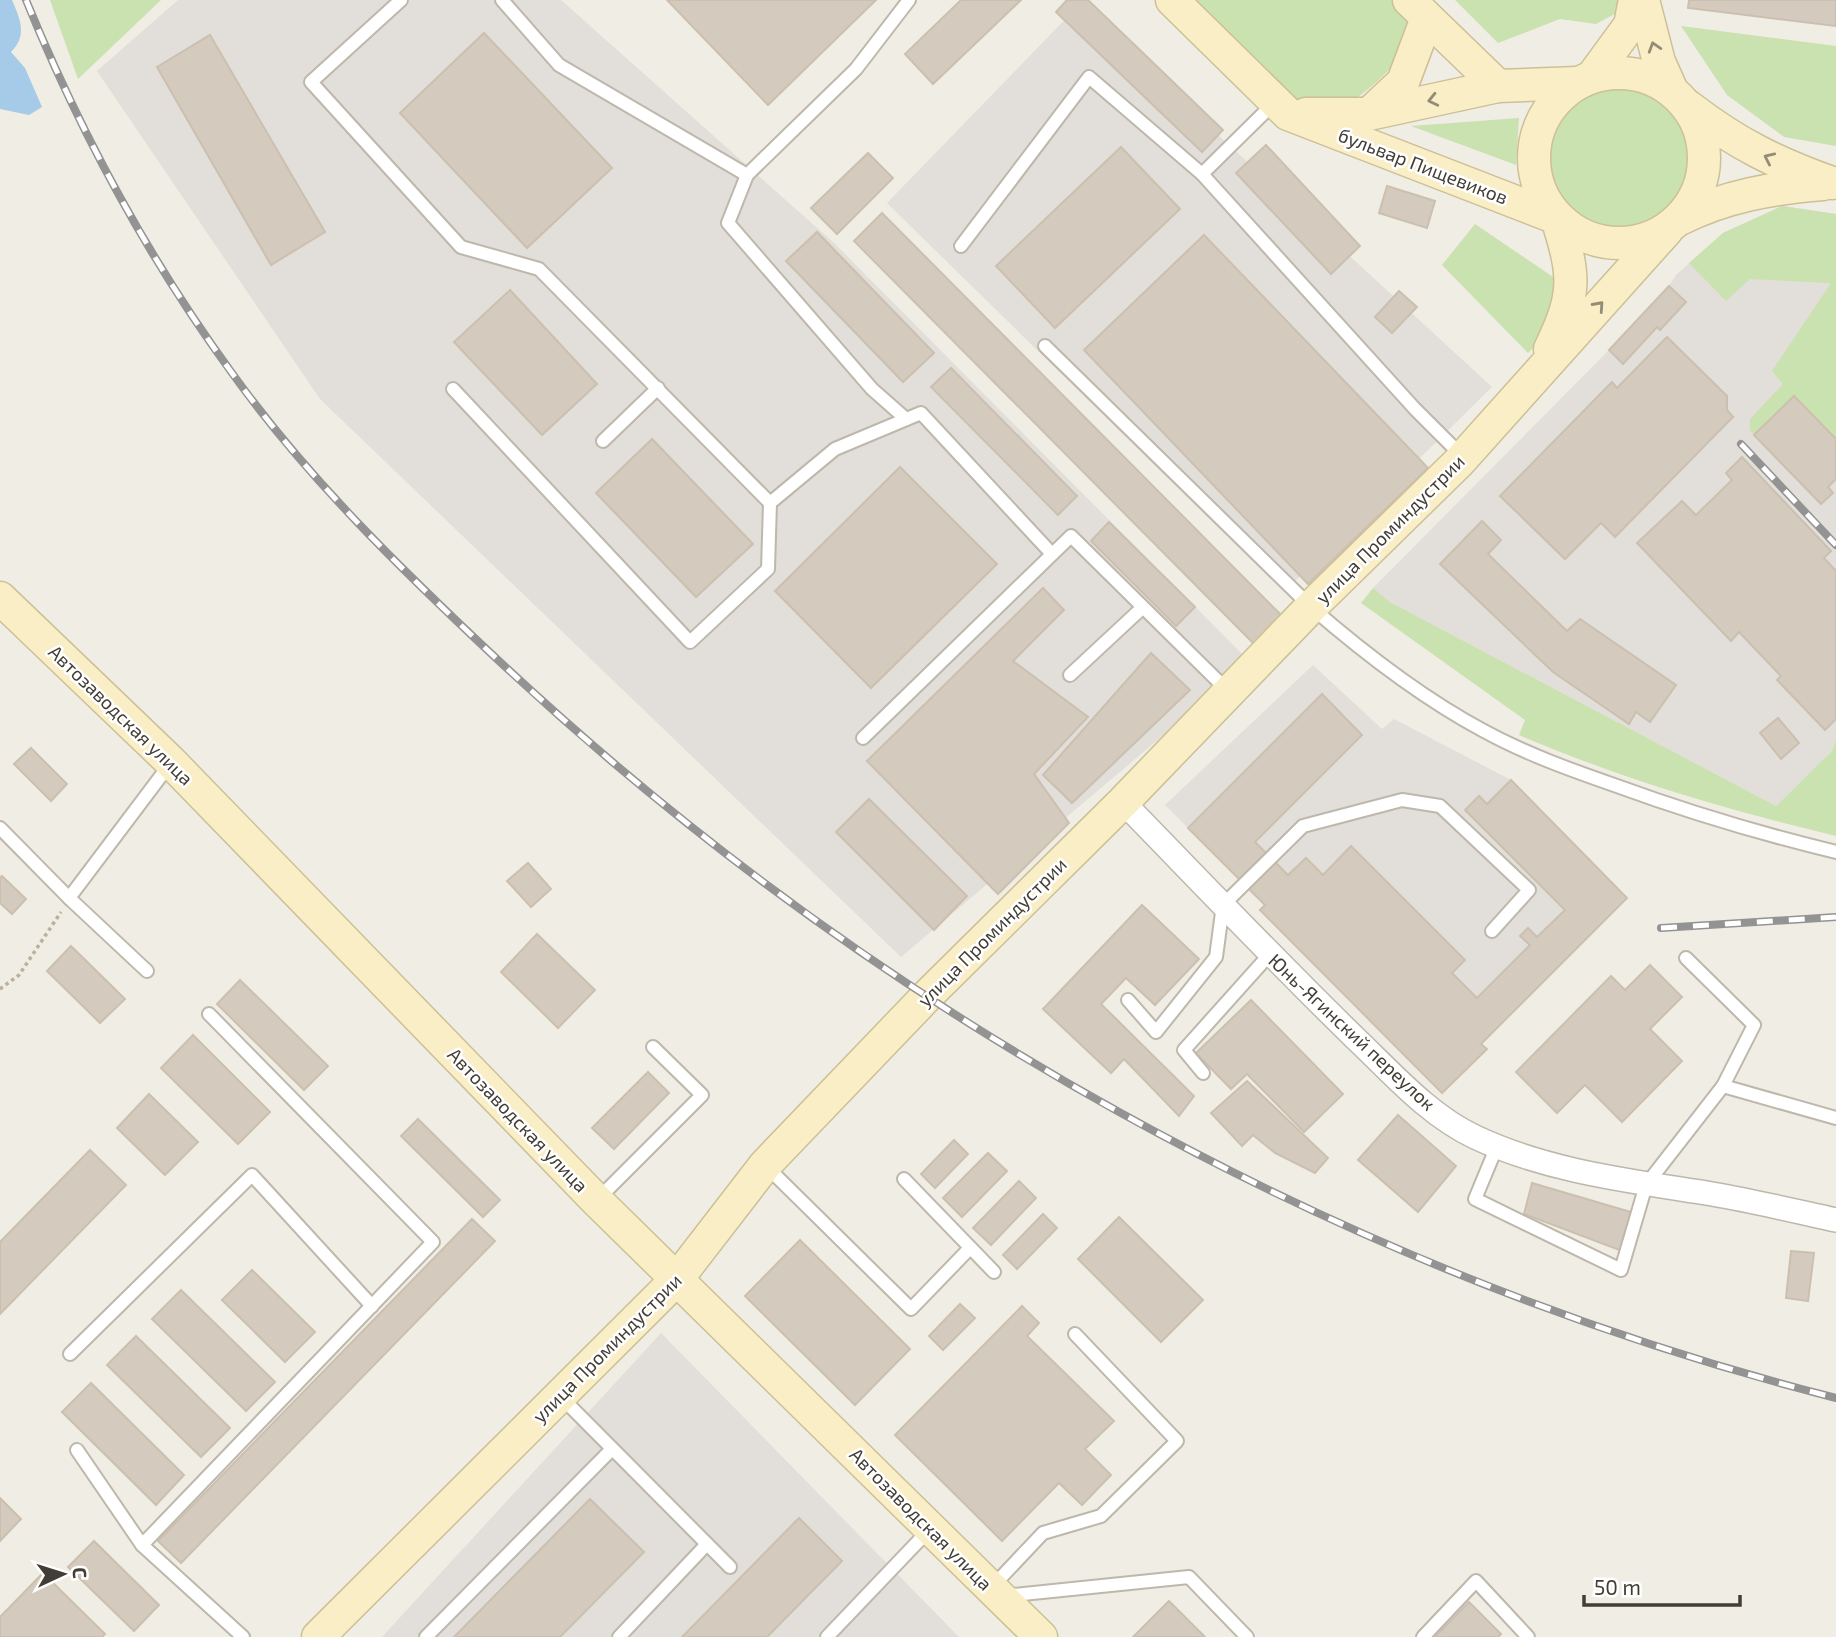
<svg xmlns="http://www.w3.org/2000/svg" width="1836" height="1637" font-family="'Exo 2',sans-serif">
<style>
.industrial{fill:#e2ded9}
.green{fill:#cae1b0}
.water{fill:#a5cbe8}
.building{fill:#d4cbbe;stroke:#cbc0af;stroke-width:2}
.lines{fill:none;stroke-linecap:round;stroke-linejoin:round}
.lane-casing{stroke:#beb7ab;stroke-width:16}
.street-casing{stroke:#beb7ab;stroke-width:26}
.secondary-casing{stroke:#ccc097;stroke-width:35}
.path{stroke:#bbb09a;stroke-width:3.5;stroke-dasharray:3.5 3.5;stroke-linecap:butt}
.lane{stroke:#fff;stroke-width:12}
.street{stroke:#fff;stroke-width:23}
.secondary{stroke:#f9eec6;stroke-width:32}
.rail-casing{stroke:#939393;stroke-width:8}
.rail{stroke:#fff;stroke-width:5;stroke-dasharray:16;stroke-linecap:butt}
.oneway{stroke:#948d76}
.labels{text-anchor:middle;stroke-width:5;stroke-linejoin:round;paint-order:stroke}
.street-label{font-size:19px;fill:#423d35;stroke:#fff}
</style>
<rect width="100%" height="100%" fill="#f0ede4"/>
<!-- industrial -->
<g class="industrial">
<polygon points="178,0 561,0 834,243 1250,662 901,957 320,399 97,71"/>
<polygon points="1078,6 1492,387 1284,592 887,203"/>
<polygon points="1782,206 1836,214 1836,739 1832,751 1776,806 1390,602 1373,588 1609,350 1669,286 1676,275 1723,233"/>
<polygon points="1313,665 1382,729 1394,719 1511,780 1627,898 1481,1044 1487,1049 1442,1093 1260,910 1264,904 1165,805"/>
<polygon points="661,1333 959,1637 382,1637"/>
</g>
<!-- green -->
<g class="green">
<polygon points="50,0 161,0 78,79"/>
<path d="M1194,0h201c40,40 -16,81 -47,105l-52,-5z"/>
<polygon points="1455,0 1620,0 1620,11 1596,24 1560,19 1498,43"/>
<polygon points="1681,26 1836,46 1836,146 1784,137 1727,95"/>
<circle cx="1620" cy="157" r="71"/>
<polygon points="1519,118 1516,165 1411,126"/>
<polygon points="1782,206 1836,214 1836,439 1794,396 1754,435 1750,430 1750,419 1783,384 1772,371 1831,283 1750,279 1726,301 1689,263 1723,233"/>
<polygon points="1475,224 1559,281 1562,318 1528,353 1442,265"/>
<path d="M1373,588l17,14 386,204 56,-55 4,-12v97c-109,-26 -214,-57 -317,-101l6,-15 -164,-117z"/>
</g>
<!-- water -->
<path class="water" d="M0,0h12c8,19 16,35 -1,52l14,16 17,39 -13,8 -29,-6z"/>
<!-- building -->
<g class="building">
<polygon points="667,0 876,0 768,105"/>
<polygon points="961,0 1021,0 933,84 905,54"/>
<polygon points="1067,0 1088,0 1223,130 1202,152 1056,12"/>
<polygon points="1689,0 1836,0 1836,26 1688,8"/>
<polygon points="484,33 612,168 527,248 400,113"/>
<polygon points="210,35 325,232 271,265 157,67"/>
<polygon points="1266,145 1360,246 1331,274 1236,173"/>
<polygon points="1121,147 1180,209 1055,328 996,266"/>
<polygon points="868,153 893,178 837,234 811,208"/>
<polygon points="1387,186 1435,201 1427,228 1379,213"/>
<polygon points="882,213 1287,621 1259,649 854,241"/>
<polygon points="817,232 934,353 903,382 786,261"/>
<polygon points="1204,235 1428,468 1308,584 1084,350"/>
<polygon points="1669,286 1686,302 1660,330 1657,327 1623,364 1609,350"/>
<polygon points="510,290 597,384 542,435 454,342"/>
<polygon points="1399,291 1417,307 1392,333 1375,317"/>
<polygon points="1667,337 1727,396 1727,410 1733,417 1615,537 1601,523 1565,559 1500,496 1612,382 1617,388"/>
<polygon points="951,368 1077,496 1058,515 931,387"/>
<polygon points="1794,396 1836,439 1836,479 1828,487 1833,493 1821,504 1754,435"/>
<polygon points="652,439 753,544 696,597 596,493"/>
<polygon points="1742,457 1831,551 1824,558 1836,571 1836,719 1825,730 1777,680 1781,676 1739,632 1731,641 1637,543 1682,501 1696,515 1732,480 1726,473"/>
<polygon points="900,467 997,564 871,688 775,591"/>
<polygon points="1482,521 1501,540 1488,554 1567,631 1580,619 1676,685 1650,722 1636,712 1629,724 1553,672 1440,564"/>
<polygon points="1109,522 1195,607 1176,626 1091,541"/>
<polygon points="1043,588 1064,610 1013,661 1088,717 1034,774 1069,823 998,894 867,761"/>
<polygon points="1151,653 1190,690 1072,803 1043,775"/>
<polygon points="1322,694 1362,735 1255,842 1288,875 1306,858 1323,875 1351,846 1465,960 1452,973 1477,998 1530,945 1520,936 1528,928 1537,937 1565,910 1465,810 1479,796 1487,804 1511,780 1627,898 1481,1044 1487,1049 1442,1093 1260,910 1265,905 1188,828"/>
<polygon points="1778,718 1799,743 1781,759 1760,733"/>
<polygon points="31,748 67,784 51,801 14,764"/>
<polygon points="869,799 967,896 934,930 836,832"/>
<polygon points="528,863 551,889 531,907 507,881"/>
<polygon points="2,876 26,899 12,914 0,903 0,878"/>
<polygon points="1142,905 1199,959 1155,1005 1126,978 1101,1004 1194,1096 1179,1116 1124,1059 1111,1073 1043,1009"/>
<polygon points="537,934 595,990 558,1028 501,972"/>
<polygon points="71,946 125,999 100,1023 47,971"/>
<polygon points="1650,965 1682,997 1650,1029 1682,1061 1622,1122 1585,1085 1557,1113 1516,1072 1611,976 1625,990"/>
<polygon points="240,980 328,1066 304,1090 217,1004"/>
<polygon points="1251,1000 1343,1094 1304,1132 1247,1074 1231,1089 1196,1053"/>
<polygon points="193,1035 270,1112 238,1144 161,1068"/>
<polygon points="648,1072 669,1093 614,1149 592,1128"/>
<polygon points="1247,1081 1328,1158 1315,1173 1275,1153 1253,1135 1242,1146 1211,1113"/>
<polygon points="149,1094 198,1142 165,1175 117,1128"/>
<polygon points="1398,1115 1456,1166 1418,1212 1358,1160"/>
<polygon points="418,1119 500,1200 483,1217 401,1136"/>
<polygon points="954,1140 968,1154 935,1188 921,1174"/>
<polygon points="90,1150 126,1185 0,1314 0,1242"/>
<polygon points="988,1153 1007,1171 962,1217 943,1198"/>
<polygon points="1019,1181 1036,1198 991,1245 973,1228"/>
<polygon points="1532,1183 1634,1213 1622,1251 1524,1214"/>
<polygon points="1043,1214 1057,1228 1017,1269 1003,1255"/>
<polygon points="1119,1217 1203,1300 1161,1342 1078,1259"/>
<polygon points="472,1219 495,1241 181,1563 158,1541"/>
<polygon points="800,1240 910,1349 855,1405 745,1296"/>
<polygon points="1791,1251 1814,1253 1808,1301 1786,1298"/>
<polygon points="252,1270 315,1332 285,1362 222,1300"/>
<polygon points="181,1290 275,1382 246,1411 152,1319"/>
<polygon points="960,1304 975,1318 943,1350 929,1336"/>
<polygon points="1022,1306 1039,1323 1027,1336 1114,1421 1085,1449 1111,1475 1082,1505 1059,1483 1002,1541 895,1435"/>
<polygon points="136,1336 230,1428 201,1457 107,1365"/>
<polygon points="91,1383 184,1475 156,1505 62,1412"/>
<polygon points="0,1498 21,1519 0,1541"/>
<polygon points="590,1499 644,1552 560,1637 454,1637"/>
<polygon points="799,1518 842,1561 767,1637 682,1637"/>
<polygon points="94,1541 159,1605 134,1631 68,1567"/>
<polygon points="43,1573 105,1634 102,1637 0,1637 0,1617"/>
<polygon points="1169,1601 1205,1637 1133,1637"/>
<polygon points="1469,1602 1501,1634 1498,1637 1435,1637"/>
</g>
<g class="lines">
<!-- lane casing -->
<g class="lane-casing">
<g id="lane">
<polyline points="401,0 311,82 461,247 539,269 770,503 835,449 921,413 1052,554"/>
<polyline points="502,0 559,65 747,175 856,69 909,0"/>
<polyline points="1202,174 1415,409 1463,457"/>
<polyline points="747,175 728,223 872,389 906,419"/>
<polyline points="961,246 1089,77 1202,174 1275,102"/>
<path d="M1045,346l266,261c53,46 111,91 173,124 42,23 87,39 133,55 71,26 145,48 219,66"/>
<polyline points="453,389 690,642 768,569 770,503"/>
<polyline points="603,441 658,388"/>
<polyline points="1070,675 1142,608"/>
<polyline points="863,738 1071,536 1229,692"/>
<polyline points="0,828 69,898 147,971"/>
<polyline points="69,898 170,764"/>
<polyline points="1686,958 1754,1025 1723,1086"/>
<polyline points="1128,1000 1156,1032 1216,957 1223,905 1303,826 1402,800 1440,806 1529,890 1492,931"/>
<polyline points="209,1014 433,1242 142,1545 243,1637"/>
<polyline points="1203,1073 1184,1050 1269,955"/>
<polyline points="1497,1146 1475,1199 1621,1270 1646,1185 1723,1086 1836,1118"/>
<polyline points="765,1165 911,1309 970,1248"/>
<polyline points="904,1179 994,1272"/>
<polyline points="597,1200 702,1095 653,1047"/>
<polyline points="70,1354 252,1175 372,1306"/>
<polyline points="560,1396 730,1567"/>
<polyline points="77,1450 142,1545"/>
<polyline points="991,1588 1043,1533 1101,1516 1177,1441 1075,1334"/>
<polyline points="1003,1596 1189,1577 1247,1637"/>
<polyline points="426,1637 612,1449"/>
<polyline points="619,1637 707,1544"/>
<polyline points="827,1637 930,1529"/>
<polyline points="1423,1637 1476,1581 1528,1637"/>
</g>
</g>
<!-- street casing -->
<g class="street-casing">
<path id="street" d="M1123,802c77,79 152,158 231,235 37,35 74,78 121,100 74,35 157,44 237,57 41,7 83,17 124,26"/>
</g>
<!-- secondary casing -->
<g class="secondary-casing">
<g id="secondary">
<path d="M1172,0l116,114 269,104c18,58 20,75 -7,131"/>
<polyline points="1409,0 1498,86"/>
<polyline points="1643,0 1659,62 1672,91"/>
<circle cx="1619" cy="158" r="85"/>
<polyline points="1592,77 1630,25 1635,0"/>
<path d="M1689,107c48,37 87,56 143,76"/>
<polyline points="1370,113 1403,82 1427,18"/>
<polyline points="1306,114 1369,114 1498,86 1578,83"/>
<path d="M1680,219c45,-23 93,-31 143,-35"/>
<polyline points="0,598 171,762 597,1201 1041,1637"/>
<polyline points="318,1637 677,1279 765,1165 927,996 1123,802 1311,607 1459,462 1667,230"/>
</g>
</g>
<!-- path -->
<polyline class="path" points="0,989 19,975 61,912"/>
<!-- lane -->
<use href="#lane" class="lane"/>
<!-- street -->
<use href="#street" class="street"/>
<!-- secondary -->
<use href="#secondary" class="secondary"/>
<!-- rail casing -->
<g class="rail-casing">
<g id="rail">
<path d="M26,0c54,132 122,258 206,373 76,106 171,198 266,287 375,351 840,611 1338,738"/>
<polyline points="1741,444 1836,545"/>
<polyline points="1661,928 1836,917"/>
</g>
</g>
<!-- rail -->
<use href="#rail" class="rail"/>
</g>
<!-- one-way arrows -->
<defs><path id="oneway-chevron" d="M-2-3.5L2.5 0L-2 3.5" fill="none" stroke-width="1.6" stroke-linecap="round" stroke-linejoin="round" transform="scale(1.75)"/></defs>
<g class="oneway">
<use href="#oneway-chevron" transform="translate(1654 47) rotate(-107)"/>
<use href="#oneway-chevron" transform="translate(1433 100) rotate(167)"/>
<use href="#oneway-chevron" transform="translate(1769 158) rotate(-155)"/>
<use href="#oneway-chevron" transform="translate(1599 306) rotate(-48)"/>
</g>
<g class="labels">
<!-- street labels -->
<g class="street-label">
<text transform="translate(1423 166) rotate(21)" y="7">бульвар Пищевиков</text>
<text transform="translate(1390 529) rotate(-45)" y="7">улица Проминдустрии</text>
<text transform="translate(121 715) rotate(44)" y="7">Автозаводская улица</text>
<text transform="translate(992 932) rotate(-45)" y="7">улица Проминдустрии</text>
<text transform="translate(1352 1032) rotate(43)" y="7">Юнь-Ягинский переулок</text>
<text transform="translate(518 1120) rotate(46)" y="7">Автозаводская улица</text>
<text transform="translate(607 1348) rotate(-45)" y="7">улица Проминдустрии</text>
<text transform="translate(921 1519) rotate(45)" y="7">Автозаводская улица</text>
</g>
</g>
<!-- north arrow -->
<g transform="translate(63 1574) rotate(86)" stroke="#ffffff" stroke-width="5" paint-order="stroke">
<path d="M0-5L12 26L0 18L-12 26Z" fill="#423d35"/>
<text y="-10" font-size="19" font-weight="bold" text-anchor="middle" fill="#423d35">С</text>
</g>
<!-- scale -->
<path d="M1584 1595v10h156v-10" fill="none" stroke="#423d35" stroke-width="3.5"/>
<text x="1594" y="1595" font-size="21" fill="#423d35" stroke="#ffffff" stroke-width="5" paint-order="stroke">50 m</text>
</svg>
